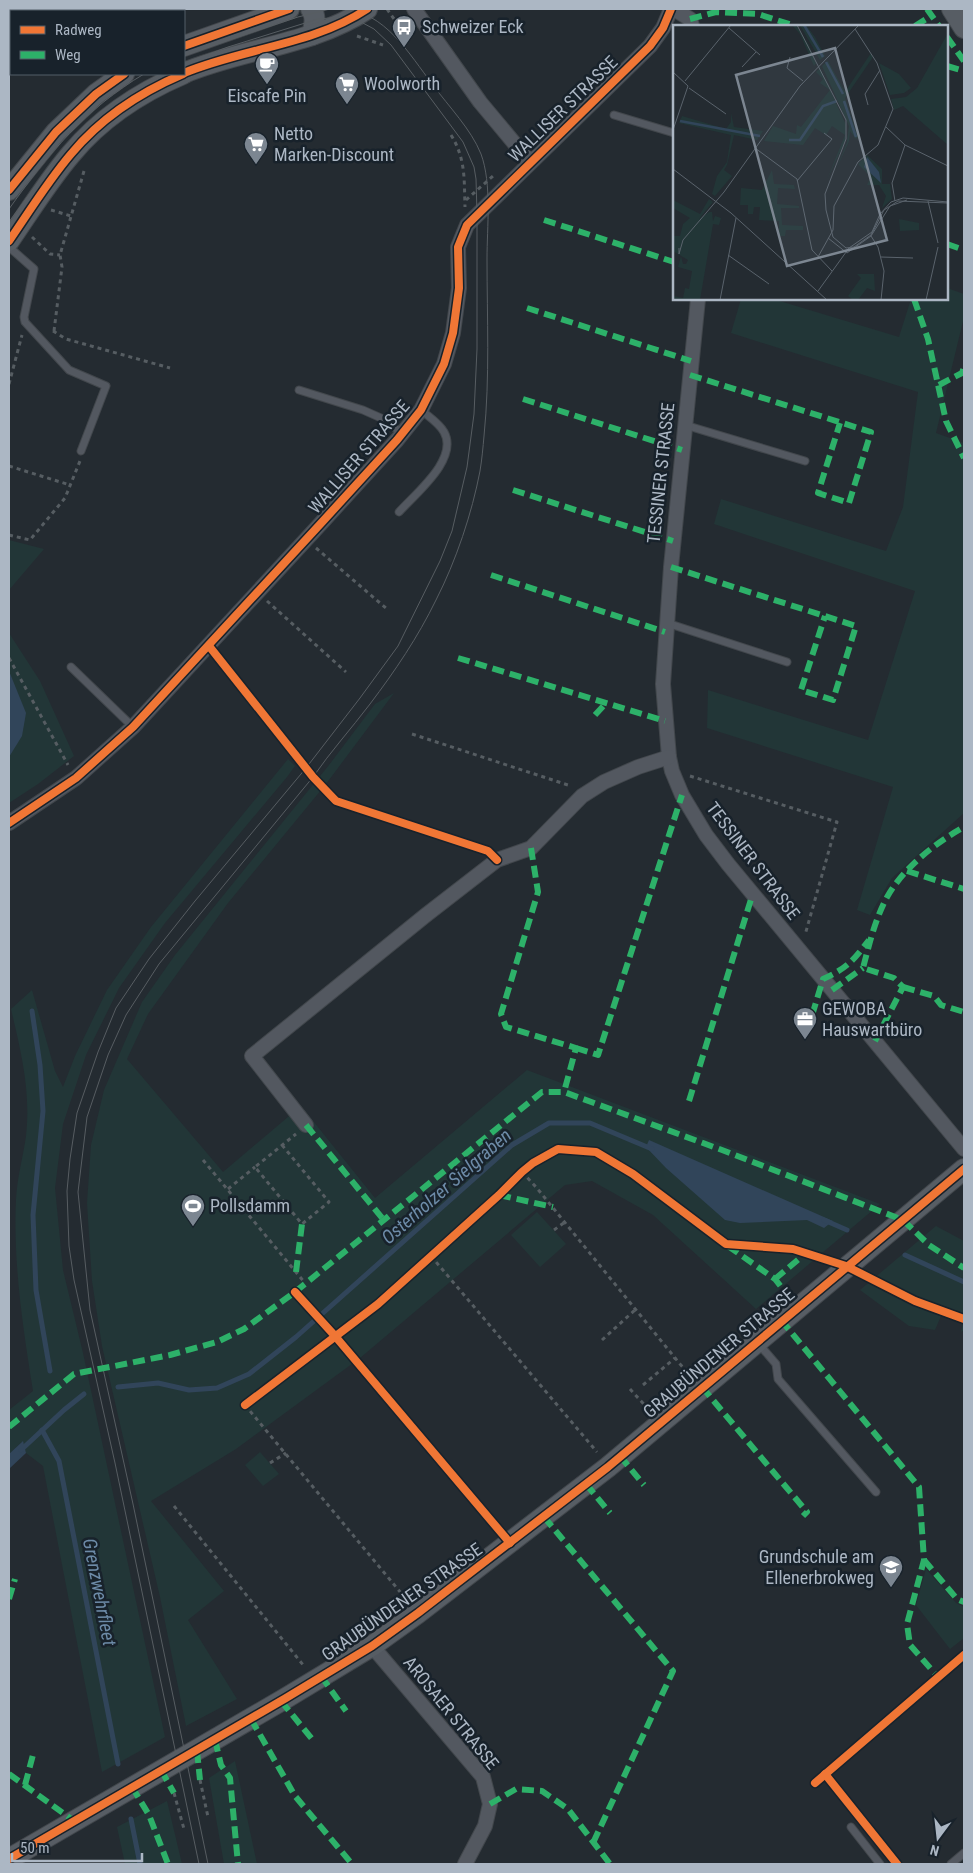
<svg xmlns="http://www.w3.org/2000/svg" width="973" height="1873" font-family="'Roboto Condensed',sans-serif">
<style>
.green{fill:#223637}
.water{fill:#31455a}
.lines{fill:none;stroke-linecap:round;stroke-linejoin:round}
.stream{stroke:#31455a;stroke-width:5}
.lane-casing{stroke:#42474c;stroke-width:9}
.street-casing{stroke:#42474c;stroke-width:16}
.secondary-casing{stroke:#42474c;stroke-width:22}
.path{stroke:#565d62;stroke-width:3;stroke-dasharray:4 4;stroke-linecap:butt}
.lane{stroke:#535860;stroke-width:7}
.street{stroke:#535860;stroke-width:14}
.secondary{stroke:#575d64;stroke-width:20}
.tram{stroke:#575d62;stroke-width:1}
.quiet{stroke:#2db169;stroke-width:6;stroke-dasharray:12 6;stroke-linecap:butt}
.cycleway-casing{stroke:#18222b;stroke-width:11}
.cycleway{stroke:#f07635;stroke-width:8}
.labels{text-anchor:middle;stroke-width:5;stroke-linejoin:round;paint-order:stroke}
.poi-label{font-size:18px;fill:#acb7c4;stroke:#18222b;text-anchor:start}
.street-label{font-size:18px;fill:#acb7c4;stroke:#18222b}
.water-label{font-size:19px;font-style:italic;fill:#6d8ba8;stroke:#18222b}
.inset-river{fill:none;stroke:#31455a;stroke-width:2.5}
.inset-road{fill:none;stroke:#5a636c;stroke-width:1}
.view{fill:#7c8691;fill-opacity:0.15;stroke:#7c8691;stroke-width:2.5}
.inset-edge{fill:none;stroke:#acb7c4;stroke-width:2.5}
</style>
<rect width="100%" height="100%" fill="#242b31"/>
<!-- green -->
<g class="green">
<polygon points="947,288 964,294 964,317 936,433 964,443 964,813 892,878 870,915 857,910 893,787 707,728 708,690 868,740 915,591 714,524 721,499 886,551 903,507 918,392 731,333 741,299 773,299 899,337 911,299 947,299"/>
<polygon points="9,540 44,549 9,590"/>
<polygon points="9,633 40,681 74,756 38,784 9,803"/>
<polygon points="394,693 326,784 228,903 148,1014 127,1059 223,1172 301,1106 375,1198 527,1070 880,1204 756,1309 653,1215 592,1181 565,1185 360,1358 236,1449 151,1501 224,1591 188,1620 237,1699 186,1726 160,1597 102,1346 92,1281 87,1203 91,1145 104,1090 142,1002 175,955 329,765 375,704"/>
<path d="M288,759l7,7 -8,11 -122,146 -46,65 -33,67 -23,69 -8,64 8,82 20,83 82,384 -63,35 -59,-306 -17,-13 -4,-11 -13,12v-44l24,-19c-10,-63 -20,-127 -17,-192 1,-21 7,-42 10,-63 5,-45 -5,-84 -15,-127l21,-19 23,81 8,16 12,-31 32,-66 44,-63z"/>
<polygon points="537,1212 566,1244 540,1267 511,1235"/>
<polygon points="936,1226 964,1241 964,1330 961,1332 963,1323 941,1316 935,1330 909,1326 860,1290"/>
<polygon points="260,1452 279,1474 263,1486 245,1465"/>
<polygon points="926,1569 956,1603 964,1607 964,1638 950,1649 916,1605"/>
<polygon points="235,1761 257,1864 224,1864 209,1778"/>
<polygon points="167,1801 182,1864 125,1864 117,1827"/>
</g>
<!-- water -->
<g class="water">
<polygon points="9,671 26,713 22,736 9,757"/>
<polygon points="649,1140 833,1221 824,1228 807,1220 740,1223 725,1220 666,1168 646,1147"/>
<polygon points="23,1441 26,1453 9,1469 9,1454"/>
</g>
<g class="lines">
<!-- stream -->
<g class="stream">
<polyline points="32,1011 40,1065 43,1111 33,1215 36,1290 50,1371"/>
<polyline points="824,1220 847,1230"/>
<polyline points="905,1255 964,1282"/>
<polyline points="118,1387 158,1383 189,1390 217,1388 249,1374 296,1337 512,1145 549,1123 590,1123 652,1149"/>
<polyline points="42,1430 59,1461 118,1764"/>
<polyline points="21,1450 64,1410 84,1394"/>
<polyline points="131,1819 140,1864"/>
</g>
<!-- lane casing -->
<g class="lane-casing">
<g id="lane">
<polyline points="614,115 674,133"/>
<polyline points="9,247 34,269 24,317 25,322 69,370 106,386 81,451"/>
<polyline points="299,390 363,410 381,418 402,433"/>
<polyline points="685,425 805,461"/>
<path d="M399,512c17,-19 60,-53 45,-80 -5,-9 -15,-15 -23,-22"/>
<polyline points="667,623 787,662"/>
<polyline points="71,667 133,727"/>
<polyline points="758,1343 776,1364 778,1379 876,1492"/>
<polyline points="851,1827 880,1864"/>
<polyline points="951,1864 964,1853"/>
</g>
</g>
<!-- street casing -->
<g class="street-casing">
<g id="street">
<polyline points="104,9 105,11"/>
<polyline points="414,9 480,102 530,162"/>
<polyline points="674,9 690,19 692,26"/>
<polyline points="698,299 671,567 663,684 669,757 672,771 682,795 706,835 728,864 964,1149"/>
<polyline points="9,823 76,778 133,727 324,520 397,440 421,410 444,364 453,333 459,288 458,247 467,225 650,46 663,28 671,9"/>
<polyline points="306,1125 252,1056 426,915 497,860 531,848 582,796 604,782 638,767 669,757"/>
<polyline points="372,1646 483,1777 490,1804 485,1826 465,1864"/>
</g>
</g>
<!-- secondary casing -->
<g class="secondary-casing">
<g id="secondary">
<path d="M311,9c6,8 3,17 1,26"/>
<polyline points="952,9 964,28"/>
<polyline points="184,46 289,9"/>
<path d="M184,73c60,-25 129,-28 183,-64"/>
<polyline points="9,190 56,132 96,94 124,74"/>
<path d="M9,241c20,-29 39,-60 62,-87 29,-35 70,-62 112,-80"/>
<polyline points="9,1859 286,1698 372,1646 418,1613 608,1467 964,1169"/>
</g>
</g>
<!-- path -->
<g class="path">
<polyline points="387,9 404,33"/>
<polyline points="357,36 383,45"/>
<polyline points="9,57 11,58"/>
<path d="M451,135c15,24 13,45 14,72"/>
<polyline points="466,200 493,176"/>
<polyline points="51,210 71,216"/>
<polyline points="32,237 50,254 60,255"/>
<polyline points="53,331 66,339 170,368"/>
<polyline points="54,331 62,267 60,255 84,171 82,170"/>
<polyline points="9,384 22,335"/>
<polyline points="9,466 70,485"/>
<polyline points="9,535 30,540 65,498 80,461"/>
<polyline points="316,548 387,609"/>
<polyline points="267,601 346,672"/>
<polyline points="9,658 68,765"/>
<polyline points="412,734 571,786"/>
<polyline points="690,776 837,822 805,935"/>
<polyline points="282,1145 329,1202 302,1224 255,1167 296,1134"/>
<polyline points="203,1160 305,1283"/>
<polyline points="522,1172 536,1187 680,1364 691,1376"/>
<polyline points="228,1189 255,1167"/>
<polyline points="554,1230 565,1222"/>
<polyline points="431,1256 597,1452"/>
<polyline points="602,1340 636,1309"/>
<polyline points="643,1385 675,1358"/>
<polyline points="630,1389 650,1411"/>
<polyline points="245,1405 406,1599"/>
<polyline points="270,1463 286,1453"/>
<polyline points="174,1506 304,1666"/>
<polyline points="200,1780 208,1817"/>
<polyline points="174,1793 184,1829"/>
</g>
<!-- lane -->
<use href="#lane" class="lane"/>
<!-- street -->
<use href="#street" class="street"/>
<!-- secondary -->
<use href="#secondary" class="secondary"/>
<!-- tram -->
<g class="tram">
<polyline points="184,55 298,17 330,9"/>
<polyline points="184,63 228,47 318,19 342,17 361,22 374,29 391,45 463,142 474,167 476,179 477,214 477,349 474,414 467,467 452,531 440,561 398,646 360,698 306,768 195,901 149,959 116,1008 98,1052 77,1113 70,1159 67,1191 69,1246 74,1280 115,1463 199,1864"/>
<path d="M9,209c39,-55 77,-101 135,-135"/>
<path d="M9,222c44,-61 82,-113 152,-148"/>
<path d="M208,1864l-75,-360 -43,-194 -12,-118 9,-75 21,-62 18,-40 33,-51 154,-187c18,-26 38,-48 57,-73 25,-33 48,-67 66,-104 20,-39 36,-87 44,-129 2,-12 3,-24 4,-35 6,-59 3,-118 3,-177 0,-32 5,-75 -6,-105 -10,-25 -32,-47 -48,-69 -24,-31 -48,-74 -91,-76"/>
</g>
<!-- quiet -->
<g class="quiet">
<polyline points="927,9 939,26"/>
<polyline points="690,19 716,12 758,14 795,26"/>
<polyline points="915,26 931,16"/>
<polyline points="947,37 964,61"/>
<polyline points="947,66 964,71"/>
<polyline points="544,220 674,262"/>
<polyline points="947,244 964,250"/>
<polyline points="914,299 928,339 946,421 964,458"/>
<polyline points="527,308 691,361"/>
<polyline points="690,375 871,432 849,503 818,493 840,423"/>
<polyline points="939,385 962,373 964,367"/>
<polyline points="523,399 682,450"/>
<polyline points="513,490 673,541"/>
<polyline points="671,567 856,626 833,700 801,690 825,616"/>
<polyline points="491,575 665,632"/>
<polyline points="458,658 665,721"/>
<polyline points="595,715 606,703"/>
<polyline points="531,848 538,892 501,1014 506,1027 576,1048 564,1092"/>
<polyline points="907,871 964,889"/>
<polyline points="903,987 934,996 941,1005 964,1012"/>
<polyline points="832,990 863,968"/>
<path d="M807,1032l16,-53c24,-11 30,-18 46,-39"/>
<path d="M875,1041l28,-54 -9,-9 -31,-10c6,-23 12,-48 23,-69 16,-30 49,-56 78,-72"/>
<polyline points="576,1048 598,1055 682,795"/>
<polyline points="689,1101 752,896"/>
<polyline points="306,1125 383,1219"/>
<polyline points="499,1195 553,1207"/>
<polyline points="728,1246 775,1279 797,1307"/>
<polyline points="296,1272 302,1224"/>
<polyline points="775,1279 806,1253"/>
<polyline points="781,1320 919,1487 924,1560 907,1624 910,1645 938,1677"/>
<polyline points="702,1387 807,1512 803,1516"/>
<polyline points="9,1427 74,1374 170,1355 217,1342 244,1329 295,1292 542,1092 564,1092 722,1150 903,1220 929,1245 964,1268"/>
<polyline points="620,1456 644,1485"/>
<polyline points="586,1484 610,1513"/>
<polyline points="544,1517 673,1671 593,1843"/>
<polyline points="924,1560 957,1599 964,1602"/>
<polyline points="9,1599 15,1579"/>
<polyline points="321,1676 346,1711"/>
<polyline points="281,1701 312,1739"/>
<polyline points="251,1719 295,1796 352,1864"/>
<polyline points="215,1740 221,1765 230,1778 238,1864"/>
<polyline points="197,1751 200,1780"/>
<polyline points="161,1770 174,1793"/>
<polyline points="9,1774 74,1821"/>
<polyline points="25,1785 34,1751"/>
<polyline points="132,1787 149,1815 168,1864"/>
<polyline points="490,1804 516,1789 542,1791 568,1809 610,1864"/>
</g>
<!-- cycleway casing -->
<g class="cycleway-casing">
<g id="cycleway">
<polyline points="184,46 289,9"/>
<path d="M184,73c60,-25 129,-28 183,-64"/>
<polyline points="9,190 56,132 96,94 124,74"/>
<path d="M9,241c20,-29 39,-60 62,-87 29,-35 70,-62 112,-80"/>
<polyline points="209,646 313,777 336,801 488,851 497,860"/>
<polyline points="9,823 76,778 133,727 324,520 397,440 421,410 444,364 453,333 459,288 458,247 467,225 650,46 663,28 671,9"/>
<polyline points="295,1292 335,1336 510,1543"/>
<polyline points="245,1405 378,1304 499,1195 522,1172 533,1163 558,1149 596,1152 633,1174 726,1244 793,1249 846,1266 915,1301 964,1319"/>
<polyline points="825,1774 897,1864"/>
<polyline points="815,1783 964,1655"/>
<polyline points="9,1859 286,1698 372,1646 418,1613 608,1467 964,1169"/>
</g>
</g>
<!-- cycleway -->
<use href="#cycleway" class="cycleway"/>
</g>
<!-- icons -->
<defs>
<g id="bus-pin" transform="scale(1.25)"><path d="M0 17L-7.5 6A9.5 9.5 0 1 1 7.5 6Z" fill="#7c8691" stroke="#18222b"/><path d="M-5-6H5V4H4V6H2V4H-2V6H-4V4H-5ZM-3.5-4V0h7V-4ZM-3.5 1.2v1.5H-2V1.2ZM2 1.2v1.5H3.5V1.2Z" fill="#fff"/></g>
<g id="cafe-pin" transform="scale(1.25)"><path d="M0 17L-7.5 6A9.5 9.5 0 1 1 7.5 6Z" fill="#7c8691" stroke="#18222b"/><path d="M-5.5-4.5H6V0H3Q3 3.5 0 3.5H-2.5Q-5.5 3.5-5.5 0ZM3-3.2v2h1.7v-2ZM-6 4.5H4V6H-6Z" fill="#fff"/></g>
<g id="supermarket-pin" transform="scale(1.25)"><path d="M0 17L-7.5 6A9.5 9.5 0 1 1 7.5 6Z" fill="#7c8691" stroke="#18222b"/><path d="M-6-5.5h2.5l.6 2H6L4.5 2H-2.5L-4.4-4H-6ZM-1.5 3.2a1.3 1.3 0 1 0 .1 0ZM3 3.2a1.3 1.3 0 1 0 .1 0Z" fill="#fff"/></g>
<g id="office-pin" transform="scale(1.25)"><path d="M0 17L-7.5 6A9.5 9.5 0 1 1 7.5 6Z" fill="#7c8691" stroke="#18222b"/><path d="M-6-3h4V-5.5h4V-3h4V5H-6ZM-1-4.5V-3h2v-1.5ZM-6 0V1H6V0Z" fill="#fff"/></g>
<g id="stadium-pin" transform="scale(1.25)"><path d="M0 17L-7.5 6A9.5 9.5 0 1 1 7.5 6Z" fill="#7c8691" stroke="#18222b"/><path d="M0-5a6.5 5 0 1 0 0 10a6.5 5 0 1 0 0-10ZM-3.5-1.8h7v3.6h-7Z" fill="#fff"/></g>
<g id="school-pin" transform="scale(1.25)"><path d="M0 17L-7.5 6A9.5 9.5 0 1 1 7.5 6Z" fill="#7c8691" stroke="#18222b"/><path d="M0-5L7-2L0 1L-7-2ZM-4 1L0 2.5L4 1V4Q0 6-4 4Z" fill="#fff"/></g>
</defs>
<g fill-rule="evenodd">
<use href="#bus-pin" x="404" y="27"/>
<use href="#cafe-pin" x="267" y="64"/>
<use href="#supermarket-pin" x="347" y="84"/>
<use href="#supermarket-pin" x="256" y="144"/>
<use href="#office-pin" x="805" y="1019"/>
<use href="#stadium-pin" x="193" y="1206"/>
<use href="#school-pin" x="891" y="1567"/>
</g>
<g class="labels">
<!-- poi labels -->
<g class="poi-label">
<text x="422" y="33">Schweizer Eck</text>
<text x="364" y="90">Woolworth</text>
<text x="267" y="102" text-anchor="middle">Eiscafe Pin</text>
<text x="274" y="140">Netto<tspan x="274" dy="21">Marken-Discount</tspan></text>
<text x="822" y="1015">GEWOBA<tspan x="822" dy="21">Hauswartbüro</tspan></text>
<text x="210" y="1212">Pollsdamm</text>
<text x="874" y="1563" text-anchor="end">Grundschule am<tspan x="874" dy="21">Ellenerbrokweg</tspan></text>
</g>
<!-- street labels -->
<g class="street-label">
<text transform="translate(563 109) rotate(-44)" y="6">WALLISER STRASSE</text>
<text transform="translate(359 457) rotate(-49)" y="6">WALLISER STRASSE</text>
<text transform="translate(661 473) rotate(-84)" y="6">TESSINER STRASSE</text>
<text transform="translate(753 861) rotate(53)" y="6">TESSINER STRASSE</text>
<text transform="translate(719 1353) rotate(-40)" y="6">GRAUBÜNDENER STRASSE</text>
<text transform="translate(402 1602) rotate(-35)" y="6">GRAUBÜNDENER STRASSE</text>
<text transform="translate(451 1713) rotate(51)" y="6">AROSAER STRASSE</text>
</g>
<!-- water labels -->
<g class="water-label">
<text transform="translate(446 1186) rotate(-41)" y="7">Osterholzer Sielgraben</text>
<text transform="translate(100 1592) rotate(79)" y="7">Grenzwehrfleet</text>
</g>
</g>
<!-- overview -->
<g transform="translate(673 25)">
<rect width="275" height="275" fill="#242b31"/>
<path d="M119,0h4l13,20 7,18 -2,3 -14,-32zM127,0h6l9,12 10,19 -5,4zM275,8v112l-45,-39 -9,4 -3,-11 15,-2 11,-9zM198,28l2,4 -28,41 13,39 -2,2 -6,-8 -1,10 -13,29 11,-28 2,-16 -27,-60 6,-5 17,31zM206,38l20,11 12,14 -7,5 -14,2zM147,43l26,57 -1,16 -18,39 18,-45 -13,-9 -6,9 -11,-7 -12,17 -39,-4 9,-15 23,8 1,-9 4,2 29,-37 -10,-7 3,-4 -7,-7zM58,88l3,14 29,4 -6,9 -23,-5 -7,30 -3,5 8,6 -17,20 -3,-2 5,-18 10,-14 4,-27 -52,-12 3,-7 44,13 5,-7zM194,130l15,14v15h8l2,15 -10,9 4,-12 -7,-11h-12l4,-8 -13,-13zM99,145l2,14 20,1 1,4 -17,-1 -1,16 22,2v2h-18l1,17 21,1v4h-17l-1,6h-6v-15l-20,-1 1,-13h-6l-1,7h-5v-9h-8l1,-17 21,2zM36,174l4,3 -14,17 10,-7h3l1,9 2,-5 6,2 -2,7 -6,-1 -13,76h-27v-4l10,2 2,-10 4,1 3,-18 -14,-4 3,-11 2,8h3l2,-4 -15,-9v-15h7l3,-12 7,-6 -17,-10v-8l27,14zM226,194l20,4v7l-19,1zM184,249h17l1,17 -8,-3 -9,12h-5l-5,-4 13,-18z" fill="#223637"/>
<path d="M194,132l12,15 2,11 -17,-16z" fill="#31455a"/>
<path class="inset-river" d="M131,0l19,32M153,37l17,32M171,76l12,36M7,96l80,15M116,115h11l23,-34 14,-5"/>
<path class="inset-road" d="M124,0l49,95v19l-21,55 1,16 7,27 13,11 8,-1 17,-12 13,-25 14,-9 50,2M56,3l31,27M117,32l-3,11 16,13M69,42l14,-15M0,47l15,14 -15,44M12,56l46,-56M16,63l37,26M195,80l-3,-11 15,-24M213,102l19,18 43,21M82,123l42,31 15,71 20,21M0,144l58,44 96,87M124,156l35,-42 -8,-6M222,176l-3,-18 13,-38M255,176l10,42M198,211l7,11 6,24 -3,29M155,213l19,15M6,223v6l4,-14 41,-48 76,-106 59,-61M174,228l24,-17 19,-30 17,-6M55,230l41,29M145,232l15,-27 1,-24 24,-44 20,-17 15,-36 -16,-46 -22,-34M208,232l32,1M145,266l31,-43 23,-16 8,-18 11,-12 12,-4 45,4M47,275l16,-82M253,275l12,-53"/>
<path class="view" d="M162,23l52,192 -100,26 -51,-191z"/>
<rect width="275" height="275" class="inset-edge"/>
</g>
<!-- border -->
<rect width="973" height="1873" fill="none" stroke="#acb7c4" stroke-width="20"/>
<!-- legend -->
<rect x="10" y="10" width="175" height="65" fill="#18222b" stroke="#535e68"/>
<rect x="20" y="26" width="25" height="8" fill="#f07635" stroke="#535e68"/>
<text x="55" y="35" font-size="15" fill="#acb7c4">Radweg</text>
<rect x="20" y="51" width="25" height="8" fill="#2db169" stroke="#535e68"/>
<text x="55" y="60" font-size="15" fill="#acb7c4">Weg</text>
<!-- north arrow -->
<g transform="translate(938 1838) rotate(195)" stroke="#18222b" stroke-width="4" paint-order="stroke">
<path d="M0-4L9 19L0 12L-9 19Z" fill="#acb7c4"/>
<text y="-8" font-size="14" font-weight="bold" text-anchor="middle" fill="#acb7c4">N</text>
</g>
<!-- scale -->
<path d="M12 1853v8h130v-8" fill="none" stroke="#acb7c4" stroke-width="2.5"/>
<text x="20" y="1853" font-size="15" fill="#acb7c4" stroke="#18222b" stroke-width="4" paint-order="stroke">50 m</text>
</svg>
